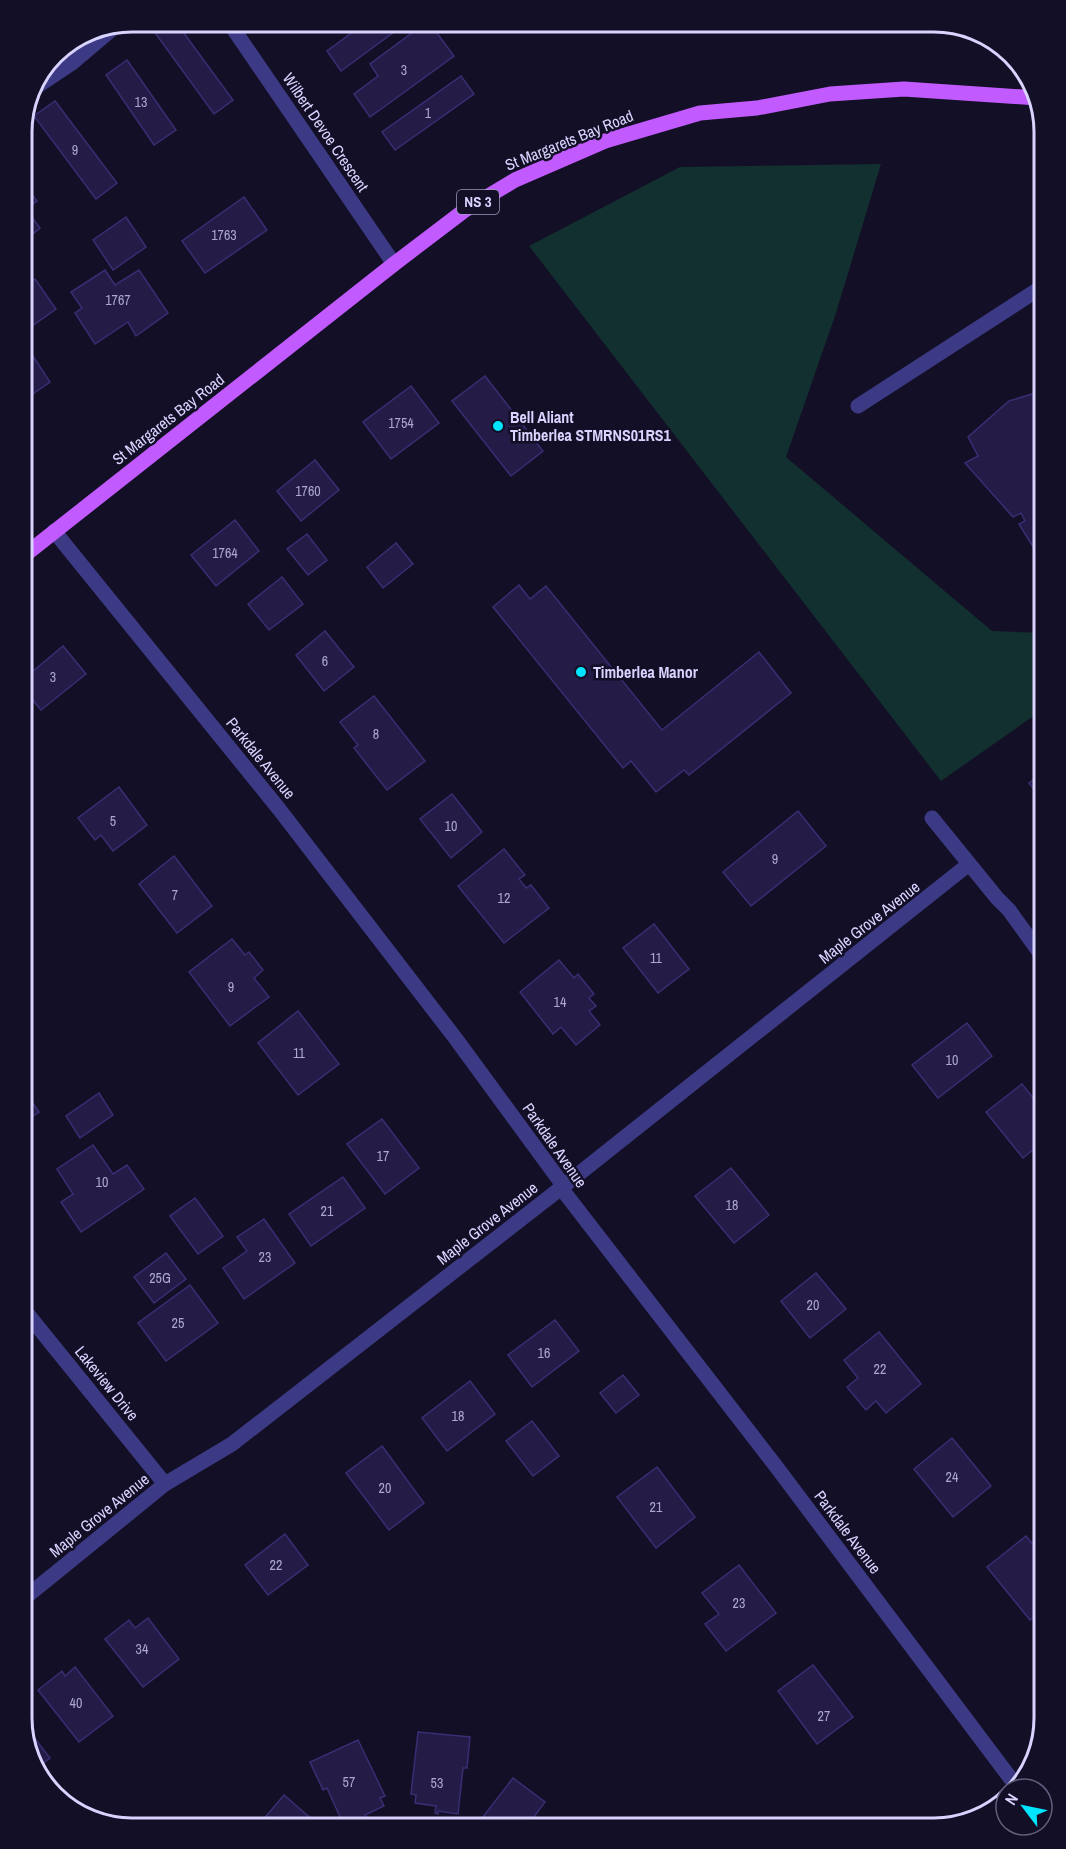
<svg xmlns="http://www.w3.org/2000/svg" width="1066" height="1849" font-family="'Archivo Narrow',sans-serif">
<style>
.green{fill:#12302f}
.building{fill:#241b47;stroke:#3b2d73;stroke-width:1.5}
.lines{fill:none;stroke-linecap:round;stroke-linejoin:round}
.lane{stroke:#3d3a85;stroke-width:15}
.street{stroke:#3d3a85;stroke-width:15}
.primary{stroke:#c25bff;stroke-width:15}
.poi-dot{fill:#00e5ff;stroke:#130f26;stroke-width:2}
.labels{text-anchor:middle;stroke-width:5;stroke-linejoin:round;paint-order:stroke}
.number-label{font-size:14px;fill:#aca6d1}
.shield{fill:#130f26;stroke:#9e99be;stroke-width:1.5}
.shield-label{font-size:15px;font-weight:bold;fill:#d9d4ff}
.street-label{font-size:16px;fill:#d9d4ff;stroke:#130f26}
.poi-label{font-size:16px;font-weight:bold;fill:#d9d4ff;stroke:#130f26;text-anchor:start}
.rim{fill:none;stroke:#d9d4ff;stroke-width:3}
</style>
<rect width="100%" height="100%" fill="#130f26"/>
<!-- green -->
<polygon class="green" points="881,164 836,313 786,457 992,631 1045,633 1045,708 941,781 529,246 680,167"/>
<!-- building -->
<g class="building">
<polygon points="165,21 175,21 233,100 214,114 153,30"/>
<polygon points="368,21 409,21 341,71 327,51"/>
<polygon points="428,21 454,56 370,117 354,94 378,76 370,64"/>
<polygon points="127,60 176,130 154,145 106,75"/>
<polygon points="461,76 474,94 395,150 382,132"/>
<polygon points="55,101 117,183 96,199 34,116"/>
<polygon points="23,183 37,201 26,209 40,228 23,242 21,240 21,184"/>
<polygon points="244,197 267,230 205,273 182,241"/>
<polygon points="126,217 146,247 113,270 93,240"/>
<polygon points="105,270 115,285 139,270 168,313 136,336 128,322 95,344 75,313 82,308 71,292"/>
<polygon points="35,279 56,309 22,333 21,289"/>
<polygon points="29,350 50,382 21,402 21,355"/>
<polygon points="485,376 543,451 511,476 452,401"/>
<polygon points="411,386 439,423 391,459 363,422"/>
<polygon points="1045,390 1045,562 1043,563 1019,524 1025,521 1021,513 1013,517 965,463 978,456 968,437 1009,401"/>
<polygon points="315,460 339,490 301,521 277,491"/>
<polygon points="235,520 259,551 216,586 191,555"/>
<polygon points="307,534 327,560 308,575 287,549"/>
<polygon points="396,543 413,564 383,588 367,567"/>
<polygon points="282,577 303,604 269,630 248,604"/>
<polygon points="519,585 530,599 546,586 662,730 759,652 791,693 689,775 684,770 656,792 631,761 623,768 493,607"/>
<polygon points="325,631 354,667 324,691 296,655"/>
<polygon points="63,646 86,674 41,710 21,686 21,681"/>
<polygon points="374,696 425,761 387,790 354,748 358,745 340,722"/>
<polygon points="1045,770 1045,803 1029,783"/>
<polygon points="119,787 147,825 113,851 101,835 95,840 78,818"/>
<polygon points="452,794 482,832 451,858 420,819"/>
<polygon points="798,811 826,846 751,906 723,872"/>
<polygon points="504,849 525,875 519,879 526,888 531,885 549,908 504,943 458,886"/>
<polygon points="174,856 212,906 177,933 139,884"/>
<polygon points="654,924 689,969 658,993 623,948"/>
<polygon points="232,939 245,955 249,952 263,970 254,978 269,997 230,1026 189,972"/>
<polygon points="559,960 574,978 578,974 594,994 589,998 596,1006 589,1011 600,1025 576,1045 561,1027 553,1034 520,992"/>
<polygon points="298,1011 339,1064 298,1095 258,1043"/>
<polygon points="967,1023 992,1056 938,1098 912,1065"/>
<polygon points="1022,1084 1045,1113 1045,1140 1023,1158 986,1112"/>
<polygon points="21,1086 39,1112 21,1124"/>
<polygon points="99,1093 113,1115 80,1138 66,1116"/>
<polygon points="382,1119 419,1168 385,1194 347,1144"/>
<polygon points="93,1145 113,1174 127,1165 144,1189 81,1232 61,1202 73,1194 57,1169"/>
<polygon points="731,1168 769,1215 734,1243 695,1196"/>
<polygon points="343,1177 365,1208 311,1246 289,1214"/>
<polygon points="195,1198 223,1236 198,1254 170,1216"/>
<polygon points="1045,1205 1045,1228 1034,1214"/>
<polygon points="264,1219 295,1263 244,1299 223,1268 247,1251 237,1237"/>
<polygon points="166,1253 186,1279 154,1303 134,1277"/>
<polygon points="816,1273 846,1309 810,1338 781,1301"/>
<polygon points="190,1285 218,1323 166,1361 138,1323"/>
<polygon points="555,1320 579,1351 532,1387 508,1355"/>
<polygon points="879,1332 921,1384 886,1413 876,1401 866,1410 847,1387 858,1378 844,1360"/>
<polygon points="623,1375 639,1395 616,1413 600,1393"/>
<polygon points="470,1381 495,1414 447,1451 422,1418"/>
<polygon points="532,1421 559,1456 533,1476 506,1441"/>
<polygon points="952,1438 991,1486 953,1517 914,1469"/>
<polygon points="382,1446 424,1503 389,1530 346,1473"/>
<polygon points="657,1467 695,1517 656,1548 617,1497"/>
<polygon points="285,1534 308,1565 268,1595 245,1565"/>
<polygon points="1026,1536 1045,1559 1045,1609 1030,1620 987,1567"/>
<polygon points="739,1565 776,1613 726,1651 705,1624 719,1614 702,1593"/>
<polygon points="148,1618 179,1659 143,1687 105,1639 129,1620 135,1628"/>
<polygon points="813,1665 853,1717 817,1744 778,1691"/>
<polygon points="75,1667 113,1716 79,1742 38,1690 62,1671 65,1676"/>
<polygon points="22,1722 50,1758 35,1769 32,1766"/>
<polygon points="418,1732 470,1737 467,1768 463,1768 458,1814 438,1811 438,1814 435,1813 436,1806 415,1803 416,1795 411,1794"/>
<polygon points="358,1740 385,1796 380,1798 384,1806 365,1815 368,1823 364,1824 364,1822 350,1828 345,1828 327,1788 323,1790 310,1762"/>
<polygon points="513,1778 545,1802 526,1828 478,1828 476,1826"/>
<polygon points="284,1795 322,1828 256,1828"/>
</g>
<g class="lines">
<!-- lane -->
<polyline class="lane" points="858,406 1045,285"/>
<!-- street -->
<g class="street">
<polyline points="228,21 394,264"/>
<polyline points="39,85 72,63 118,24"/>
<polyline points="54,531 279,809 456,1039 560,1181 561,1188 775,1465 1017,1787"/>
<polyline points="932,818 997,898 1009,910 1045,960"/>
<polyline points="21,1306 165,1484"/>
<polyline points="21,1601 165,1484 232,1444 561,1188 969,864"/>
</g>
<!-- primary -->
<polyline class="primary" points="21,558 394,264 465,210 515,180 605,141 700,113 757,108 830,94 904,89 1037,98"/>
</g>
<!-- markers -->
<g class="poi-dot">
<circle cx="498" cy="426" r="6"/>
<circle cx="581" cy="672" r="6"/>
</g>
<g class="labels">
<!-- number labels -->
<g class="number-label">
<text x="404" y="75">3</text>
<text x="141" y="107">13</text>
<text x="428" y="118">1</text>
<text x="75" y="155">9</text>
<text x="224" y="240">1763</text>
<text x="118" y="305">1767</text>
<text x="401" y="428">1754</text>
<text x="308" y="496">1760</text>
<text x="225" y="558">1764</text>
<text x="325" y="666">6</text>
<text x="53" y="682">3</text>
<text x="376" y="739">8</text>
<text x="113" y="826">5</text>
<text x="451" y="831">10</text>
<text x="775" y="864">9</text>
<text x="175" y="900">7</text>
<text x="504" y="903">12</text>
<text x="656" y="963">11</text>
<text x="231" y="992">9</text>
<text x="560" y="1007">14</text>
<text x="299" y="1058">11</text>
<text x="952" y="1065">10</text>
<text x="383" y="1161">17</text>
<text x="102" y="1187">10</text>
<text x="732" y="1210">18</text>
<text x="327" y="1216">21</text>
<text x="265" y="1262">23</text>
<text x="160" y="1283">25G</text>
<text x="813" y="1310">20</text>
<text x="178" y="1328">25</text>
<text x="544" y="1358">16</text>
<text x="880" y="1374">22</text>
<text x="458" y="1421">18</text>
<text x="952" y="1482">24</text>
<text x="385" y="1493">20</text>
<text x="656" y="1512">21</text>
<text x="276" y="1570">22</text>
<text x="739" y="1608">23</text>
<text x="142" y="1654">34</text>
<text x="76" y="1708">40</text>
<text x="824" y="1721">27</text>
<text x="349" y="1787">57</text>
<text x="437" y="1788">53</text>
</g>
<!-- shield labels -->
<rect class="shield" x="457" y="190" width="42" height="24" rx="4.5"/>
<g class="shield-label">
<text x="478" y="207">NS 3</text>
</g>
<!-- street labels -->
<g class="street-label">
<text transform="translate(326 132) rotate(56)" y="6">Wilbert Devoe Crescent</text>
<text transform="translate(569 140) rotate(-22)" y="6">St Margarets Bay Road</text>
<text transform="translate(168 419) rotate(-38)" y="6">St Margarets Bay Road</text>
<text transform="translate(261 758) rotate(51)" y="6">Parkdale Avenue</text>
<text transform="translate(869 922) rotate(-38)" y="6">Maple Grove Avenue</text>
<text transform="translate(555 1145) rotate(55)" y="6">Parkdale Avenue</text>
<text transform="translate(487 1223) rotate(-38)" y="6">Maple Grove Avenue</text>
<text transform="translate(107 1383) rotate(51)" y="6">Lakeview Drive</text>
<text transform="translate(99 1515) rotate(-39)" y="6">Maple Grove Avenue</text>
<text transform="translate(848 1532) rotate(53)" y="6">Parkdale Avenue</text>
</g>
<!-- poi labels -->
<g class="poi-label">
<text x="510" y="423">Bell Aliant<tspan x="510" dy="18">Timberlea STMRNS01RS1</tspan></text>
<text x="593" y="678">Timberlea Manor</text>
</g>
</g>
<!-- crop -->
<path d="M0 0H1066V1849H0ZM132 32H934A100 100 0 0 1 1034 132V1718A100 100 0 0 1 934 1818H132A100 100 0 0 1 32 1718V132A100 100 0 0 1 132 32Z" fill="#130f26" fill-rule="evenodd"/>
<path class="rim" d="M132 32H934A100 100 0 0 1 1034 132V1718A100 100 0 0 1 934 1818H132A100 100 0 0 1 32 1718V132A100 100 0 0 1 132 32Z"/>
<!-- north arrow -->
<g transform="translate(1024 1807) rotate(302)"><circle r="28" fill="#130f26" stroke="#625e7d" stroke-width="1.5"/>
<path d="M0-4.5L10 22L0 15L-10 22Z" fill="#00e5ff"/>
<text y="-9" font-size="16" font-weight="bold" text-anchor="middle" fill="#d9d4ff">N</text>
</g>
</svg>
